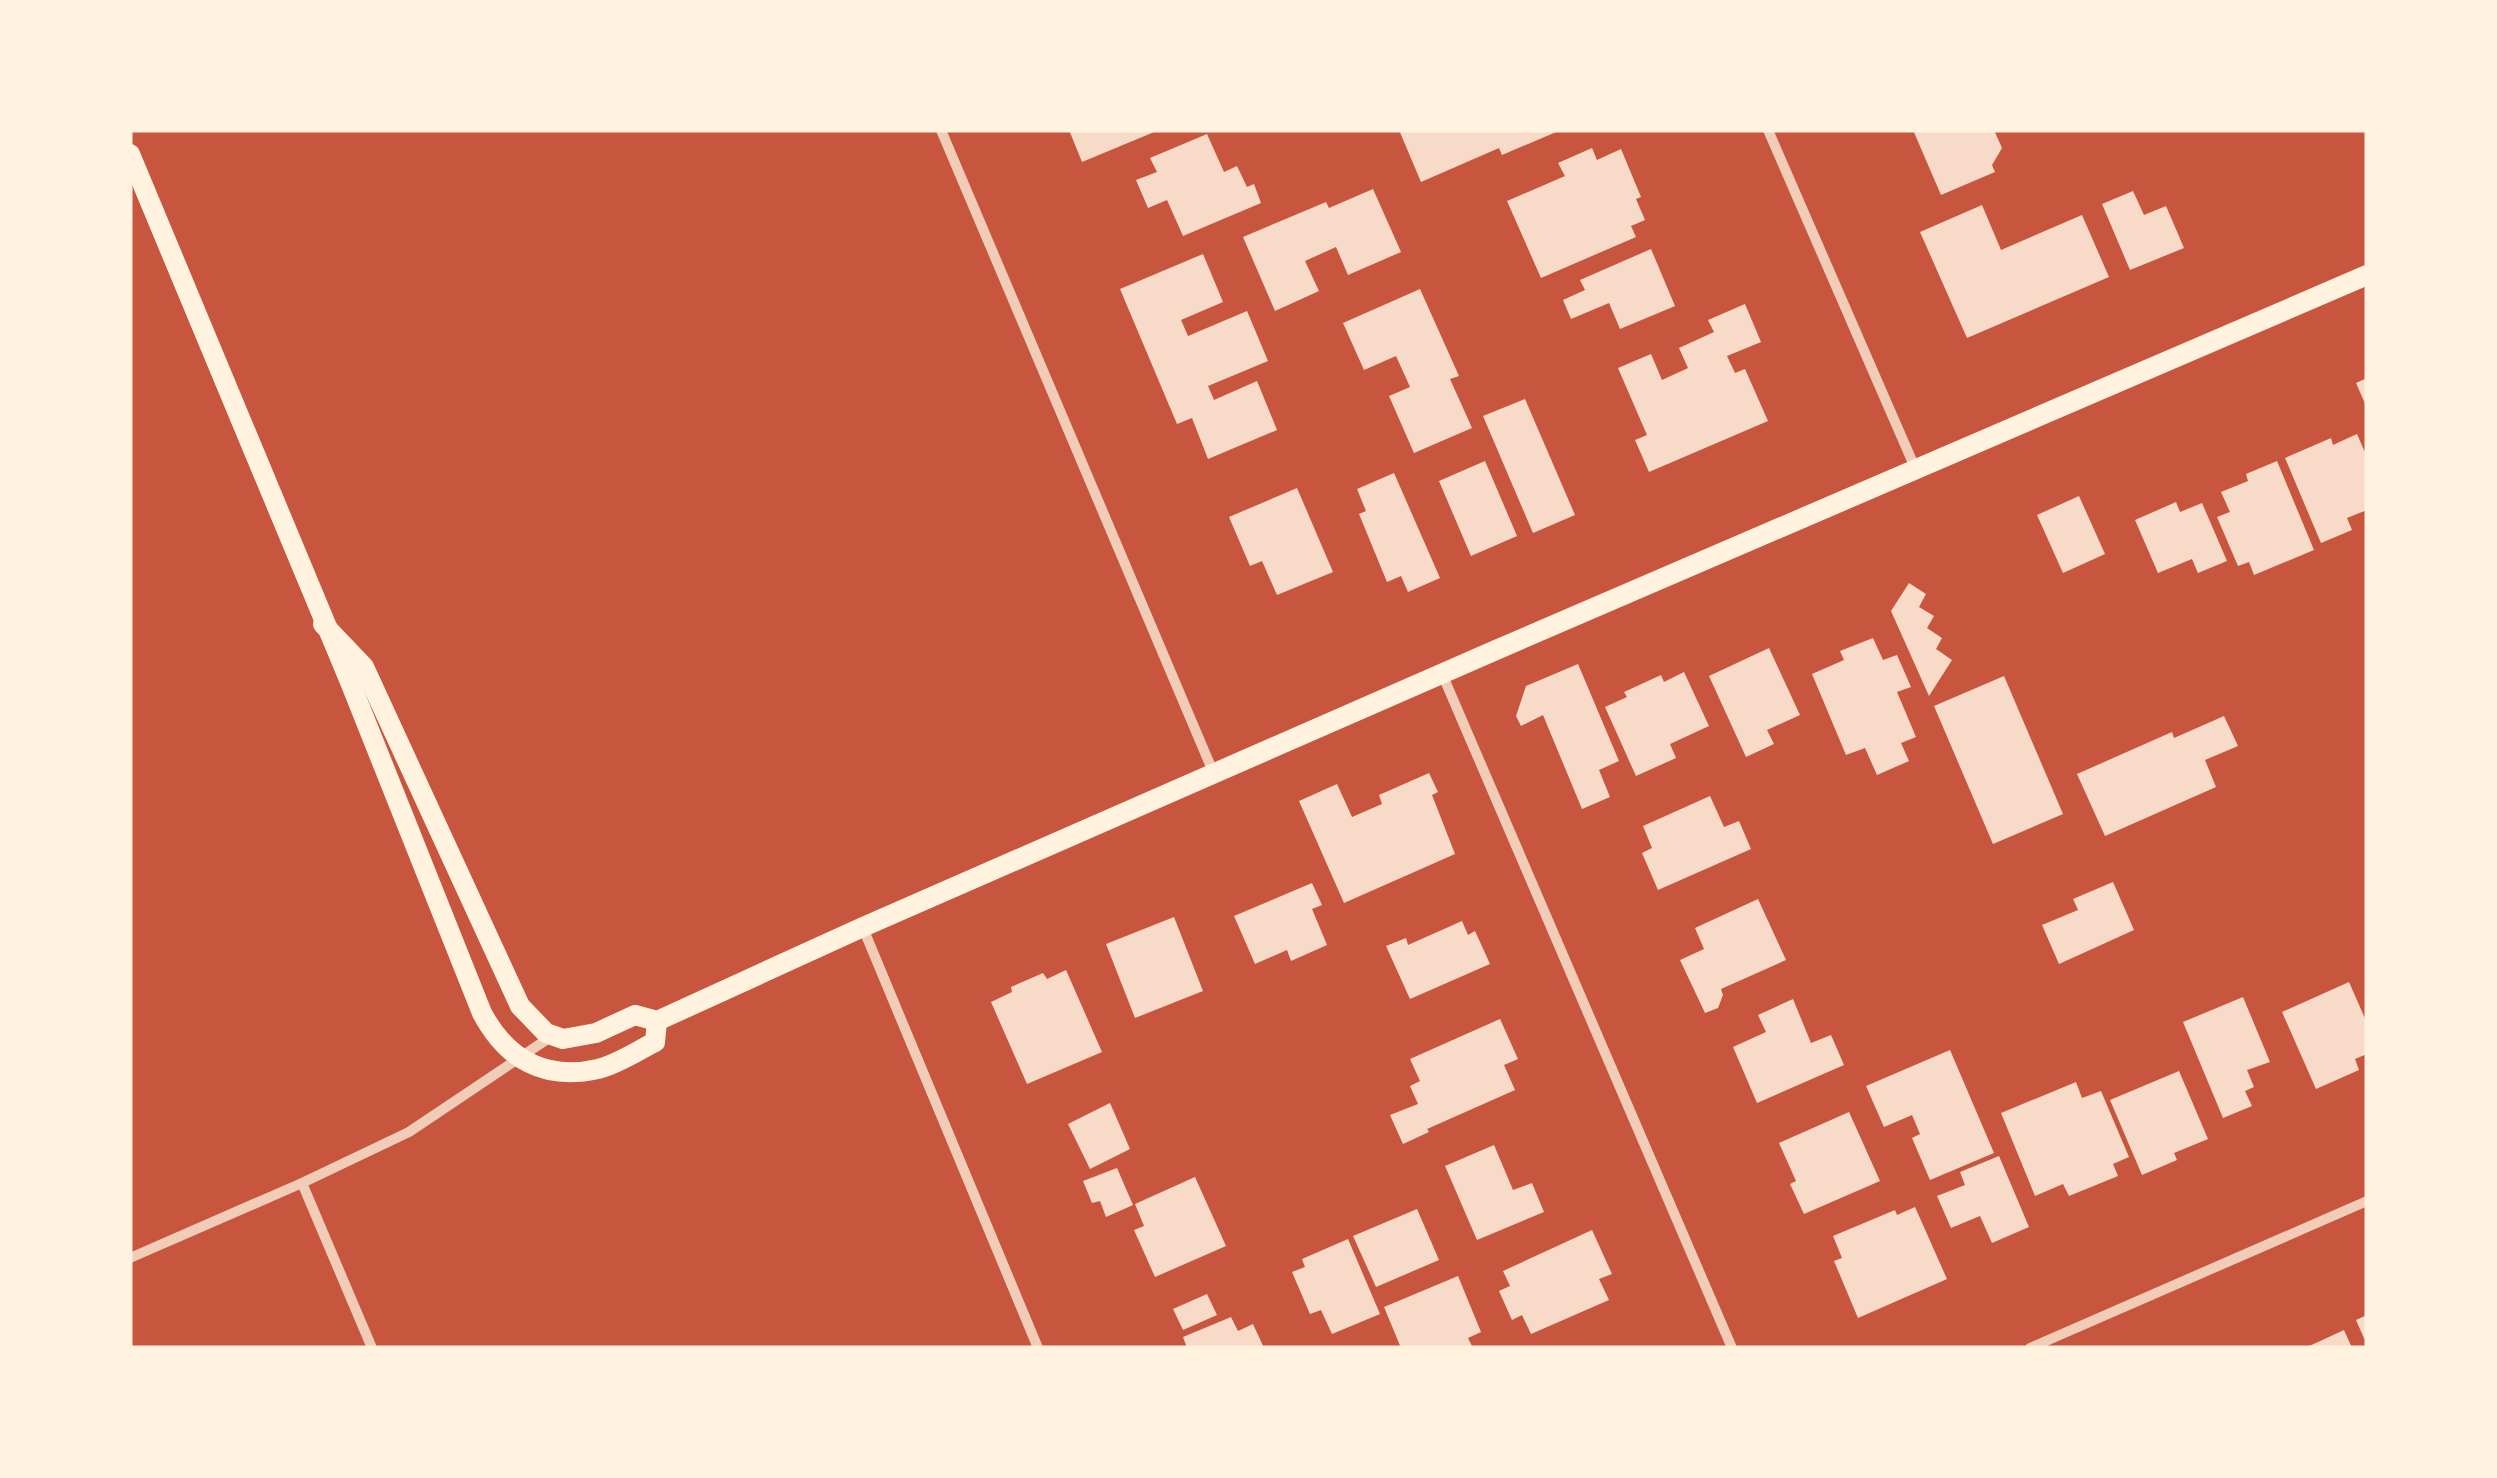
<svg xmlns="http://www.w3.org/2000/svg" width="2497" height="1478" font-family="Lora,serif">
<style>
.building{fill:#f7dbc8}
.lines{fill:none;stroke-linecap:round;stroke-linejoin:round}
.minor{stroke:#f1ccb7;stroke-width:10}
.secondary{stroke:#fff3e0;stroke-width:20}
</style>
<rect width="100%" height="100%" fill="#c8553d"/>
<!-- building -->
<g class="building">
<polygon points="1069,130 1159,130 1082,162"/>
<polygon points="1399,130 1561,130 1502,155 1499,148 1421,182"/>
<polygon points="1913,130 1994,130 2002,148 1992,165 1995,172 1941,195"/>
<polygon points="1207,134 1224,172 1237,166 1247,187 1254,184 1261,203 1183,236 1167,200 1148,208 1136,180 1157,172 1150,158"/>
<polygon points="1592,148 1597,160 1621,149 1641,197 1636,199 1645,220 1631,226 1636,237 1541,278 1507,201 1565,176 1558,163"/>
<polygon points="1373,189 1401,252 1348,275 1336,247 1305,261 1319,291 1275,311 1243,237 1326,202 1329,208"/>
<polygon points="2133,191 2144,215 2166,206 2184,248 2130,270 2102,204"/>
<polygon points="1982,205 2001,250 2082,215 2109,277 1967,338 1920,232"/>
<polygon points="1651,249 1675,306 1620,329 1609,303 1571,319 1563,300 1585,290 1580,280"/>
<polygon points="1203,254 1223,302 1181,320 1188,336 1247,311 1268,361 1208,386 1214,400 1257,381 1277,430 1208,459 1192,418 1177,424 1120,289"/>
<polygon points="1420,289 1459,376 1450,379 1472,428 1414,453 1389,396 1410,387 1396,356 1364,370 1343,323"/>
<polygon points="1745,304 1761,342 1727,356 1735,373 1745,369 1768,421 1649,472 1635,440 1647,435 1618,368 1651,354 1662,380 1688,368 1679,348 1714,332 1708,320"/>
<polygon points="2367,378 2367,408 2356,383"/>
<polygon points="1525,399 1575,515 1533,533 1483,416"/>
<polygon points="2357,434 2367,457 2367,510 2347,518 2352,530 2321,543 2285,458 2331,438 2333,445"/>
<polygon points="1485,461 1517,536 1471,556 1439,481"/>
<polygon points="2277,461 2314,550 2254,575 2249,562 2238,566 2217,517 2230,512 2221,492 2248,481 2246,474"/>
<polygon points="1394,473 1440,578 1408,592 1401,576 1387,582 1359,514 1366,511 1357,489"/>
<polygon points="1297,488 1333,572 1277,595 1262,561 1250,566 1229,517"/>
<polygon points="2079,496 2105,554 2063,573 2037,515"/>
<polygon points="2176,502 2180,512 2202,503 2227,561 2198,573 2192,559 2158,573 2135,520"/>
<polygon points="1909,583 1926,594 1919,607 1934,616 1927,628 1942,638 1936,649 1952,660 1929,696 1891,611"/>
<polygon points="1873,638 1883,660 1897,655 1911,687 1897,692 1916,737 1901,743 1909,761 1877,775 1865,748 1846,755 1812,674 1844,660 1840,651"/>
<polygon points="1769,648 1800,715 1767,730 1774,744 1746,757 1709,676"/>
<polygon points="1578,664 1619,761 1599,770 1610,797 1582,809 1543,715 1521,726 1516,716 1526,686"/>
<polygon points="1684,672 1709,726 1670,744 1676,758 1636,776 1605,707 1627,697 1624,692 1661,675 1664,682"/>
<polygon points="2004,676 2063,814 1993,844 1934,706"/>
<polygon points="2224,716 2238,746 2205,760 2216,787 2105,836 2077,774 2172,732 2174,738"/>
<polygon points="1429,773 1438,792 1432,795 1455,854 1344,903 1299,801 1337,784 1352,817 1382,804 1379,795"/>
<polygon points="1710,796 1724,827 1739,821 1751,849 1658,890 1642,853 1652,848 1643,826"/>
<polygon points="2113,882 2134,930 2059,964 2042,925 2078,910 2073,899"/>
<polygon points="1312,883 1322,905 1312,909 1327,945 1291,961 1287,950 1255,964 1234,916"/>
<polygon points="1758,899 1786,960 1721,989 1723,995 1718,1008 1705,1013 1680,960 1704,949 1695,928"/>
<polygon points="1174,917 1203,991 1135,1018 1106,944"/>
<polygon points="1462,921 1468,935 1475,931 1490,964 1410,999 1386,946 1406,938 1408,945"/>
<polygon points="1066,970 1102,1052 1027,1084 991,1002 1012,992 1011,987 1043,973 1047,979"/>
<polygon points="2349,982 2367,1023 2367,1054 2355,1059 2359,1070 2316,1089 2282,1012"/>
<polygon points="2243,997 2270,1062 2247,1070 2254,1087 2245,1091 2252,1106 2223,1118 2183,1022"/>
<polygon points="1793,999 1811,1043 1831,1035 1844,1065 1757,1103 1733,1047 1766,1032 1758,1015"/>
<polygon points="1500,1019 1518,1059 1504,1065 1515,1090 1427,1129 1429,1132 1403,1144 1390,1115 1418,1104 1410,1086 1420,1081 1410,1059"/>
<polygon points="1950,1050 1994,1153 1930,1180 1912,1138 1920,1134 1912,1115 1884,1127 1866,1086"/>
<polygon points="2179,1071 2208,1139 2174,1153 2177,1160 2142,1175 2110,1100"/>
<polygon points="2076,1082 2082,1098 2101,1091 2129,1157 2113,1164 2118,1176 2069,1196 2063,1184 2035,1196 2001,1113"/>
<polygon points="1110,1103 1130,1149 1090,1169 1068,1124"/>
<polygon points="1849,1112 1880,1181 1804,1214 1790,1184 1796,1181 1779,1143"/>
<polygon points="1494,1145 1513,1190 1532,1183 1544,1212 1477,1240 1445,1166"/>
<polygon points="1999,1156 2029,1227 1992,1243 1980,1216 1951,1228 1937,1196 1965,1185 1960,1172"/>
<polygon points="1117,1168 1133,1205 1106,1217 1100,1201 1092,1203 1083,1181"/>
<polygon points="1195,1177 1226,1246 1155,1277 1134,1230 1144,1226 1135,1204"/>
<polygon points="1915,1207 1947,1279 1858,1318 1834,1261 1842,1258 1833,1236 1895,1210 1897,1215"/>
<polygon points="1417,1209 1439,1260 1376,1287 1353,1236"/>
<polygon points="1592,1230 1612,1274 1599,1279 1609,1300 1531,1334 1522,1315 1512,1320 1499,1291 1510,1286 1503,1271"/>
<polygon points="1348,1239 1380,1314 1332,1334 1321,1310 1310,1314 1292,1272 1305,1267 1302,1259"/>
<polygon points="1458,1276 1481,1332 1468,1338 1473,1348 1401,1348 1384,1307"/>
<polygon points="1207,1294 1217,1315 1183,1330 1173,1309"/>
<polygon points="2367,1315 2367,1345 2356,1320"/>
<polygon points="1231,1317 1238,1331 1253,1324 1264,1348 1187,1348 1183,1337"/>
<polygon points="2344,1330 2352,1348 2305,1348"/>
</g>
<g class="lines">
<!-- minor -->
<g class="minor">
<polyline points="941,130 1214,774"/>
<polyline points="1768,130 1916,470"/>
<polyline points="1443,676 1732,1348"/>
<polyline points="863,928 1038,1348"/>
<polyline points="302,1183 372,1348"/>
<polyline points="130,1258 302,1183 409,1132 552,1036"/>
<polyline points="2030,1348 2367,1201"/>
</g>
<!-- secondary -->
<g class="secondary">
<path d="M130,154l220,528 132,331c25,47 63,68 116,56 20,-5 39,-18 57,-27l2,-21"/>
<polyline points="323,624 364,667 520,1006 546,1033 563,1039 596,1033 635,1015 657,1021 863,927 1496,650 2367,275"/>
</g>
</g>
<!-- border -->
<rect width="2497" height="1478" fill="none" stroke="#fff3e0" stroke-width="265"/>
</svg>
